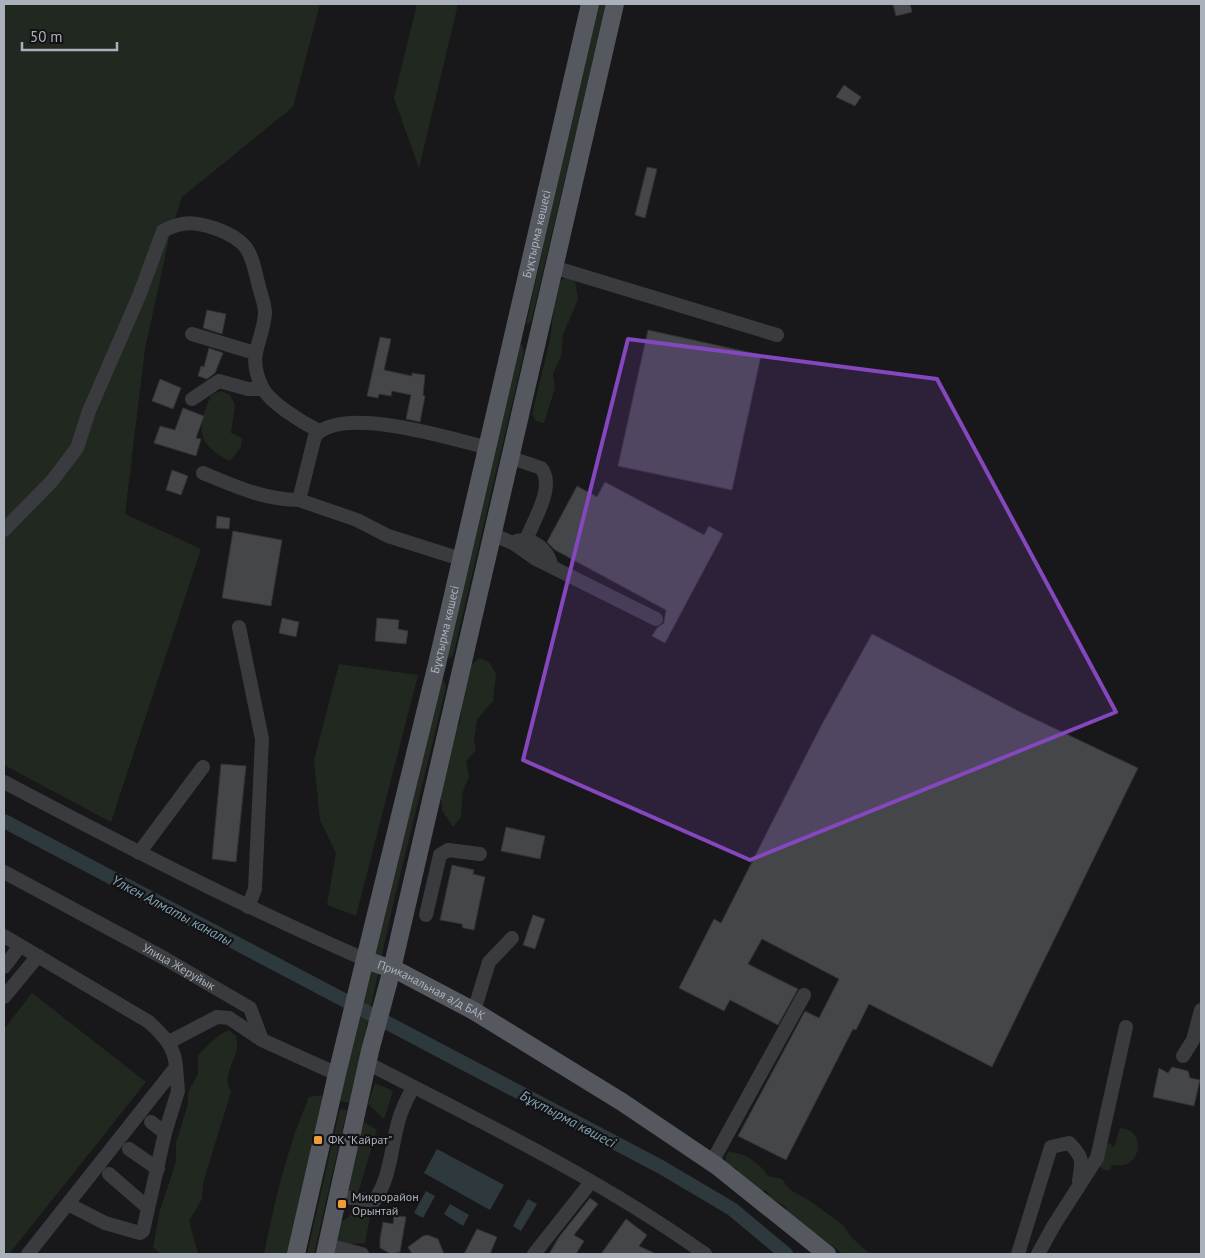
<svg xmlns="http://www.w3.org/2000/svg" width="1205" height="1258" font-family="'PT Sans',sans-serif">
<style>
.green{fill:#202820}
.water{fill:#2e393e}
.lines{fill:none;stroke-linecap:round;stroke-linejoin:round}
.canal{stroke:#2e393e;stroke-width:14}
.building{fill:#44464a;stroke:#323236}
.minor{stroke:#393b3f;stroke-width:14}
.major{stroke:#55585e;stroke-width:18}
.marked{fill:#8447be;fill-opacity:0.2;stroke:#8447be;stroke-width:4;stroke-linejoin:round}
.poi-dot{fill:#f19b39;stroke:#131315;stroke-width:2}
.labels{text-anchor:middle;stroke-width:4.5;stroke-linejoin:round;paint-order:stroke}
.street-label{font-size:12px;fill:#aab1ba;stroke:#131315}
.poi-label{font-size:12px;fill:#aab1ba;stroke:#131315;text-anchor:start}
.water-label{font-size:14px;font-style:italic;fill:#82a3b4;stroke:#131315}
</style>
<rect width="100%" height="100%" fill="#18181a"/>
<!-- green -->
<g class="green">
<polygon points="4,4 320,4 293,107 182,197 170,234 145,349 125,514 201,549 111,822 4,765"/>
<polygon points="417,4 458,4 419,168 394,98"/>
<polygon points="597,4 606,4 531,322 526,325"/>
<polygon points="567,277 575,280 578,299 563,335 561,356 553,374 555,388 544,423 536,421 532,414 550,340 554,307 561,280"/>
<polygon points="522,344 524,353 453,656 449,659 447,656 520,345"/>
<path d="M221,391l9,4 5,10 -4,28 11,5 -1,9 -11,14c-35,-18 -33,-32 -19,-66z"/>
<polygon points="480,658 489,662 496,674 493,701 477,719 474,742 476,750 466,761 469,777 463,791 461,817 453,827 442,810 440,786 454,731 460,723 463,695 471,665"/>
<polygon points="339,664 418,675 356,916 327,905 336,853 320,820 314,760"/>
<polygon points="444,680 446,687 392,909 350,1103 340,1101 384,906 441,682"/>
<polygon points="32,993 146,1082 9,1254 4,1250 4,1029"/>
<path d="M229,1030l7,6c1,6 2,12 0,17 -5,14 -13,25 -5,39l-28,91 -1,16 -13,22 9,33h-37l-8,-7 7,-37 16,-48v-19l12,-39v-12l10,-18v-19c9,-9 19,-20 31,-25z"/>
<polygon points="375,1083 393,1091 384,1119 368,1104"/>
<path d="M322,1095l3,13 -33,146h-28c11,-54 23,-106 45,-157z"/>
<polygon points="340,1109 347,1110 314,1254 307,1254"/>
<polygon points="364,1122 377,1130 358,1193 344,1188"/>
<path d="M1120,1128c23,1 23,31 5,37 -4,1 -9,0 -13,0l-2,5h-6l-6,-5 5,-19 7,-3 4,5z"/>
<path d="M728,1152c16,0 32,11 40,24l14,3 7,10 21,12 34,25 7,11 19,17h-27l-56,-42 -1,-5 -16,-10 -3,-6c-13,-1 -25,-12 -31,-23l-8,-2 -3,-8z"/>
<polygon points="352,1206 370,1217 365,1243 349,1244 334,1242 339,1223 349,1217"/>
</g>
<!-- water -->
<g class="water">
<polygon points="437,1149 504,1185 490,1210 424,1173"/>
<polygon points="426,1191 435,1196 423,1218 414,1213"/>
<polygon points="528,1199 537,1204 521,1231 513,1226"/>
<polygon points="450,1204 469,1215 463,1226 444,1214"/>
</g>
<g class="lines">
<!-- canal -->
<polyline class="canal" points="4,821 661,1167 732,1209 786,1254"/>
</g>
<!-- building -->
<g class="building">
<polygon points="893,4 910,4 912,12 896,16"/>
<polygon points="844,85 861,97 855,106 836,97"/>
<polygon points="647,167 657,169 645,218 635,215"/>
<polygon points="207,310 226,314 222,334 203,328"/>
<polygon points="648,330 761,355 732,490 618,466"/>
<polygon points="380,337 391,339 384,370 412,376 412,373 425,375 423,395 425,396 420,422 406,419 411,395 392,391 391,396 379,394 378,398 367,396"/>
<polygon points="209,348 223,353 215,373 207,379 198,376 201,366 204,367"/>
<polygon points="160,379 181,388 173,409 152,401"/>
<polygon points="183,408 204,416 196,438 201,439 196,456 154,443 160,426 175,430"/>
<polygon points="172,470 188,476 181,495 166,490"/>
<polygon points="605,482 704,535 709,526 723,534 665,643 652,636 657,628 664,623 666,610 555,550 547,542 577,486 597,497"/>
<polygon points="217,516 230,518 229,529 216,528"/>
<polygon points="233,531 282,540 271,606 222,598"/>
<polygon points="282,618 299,622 296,637 279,633"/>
<polygon points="377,618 399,620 398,629 408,631 406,644 375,641"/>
<polygon points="872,634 1022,713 1138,768 992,1067 869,1004 856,1030 853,1029 786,1160 738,1136 805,1011 819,1018 839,979 762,939 748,964 798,989 778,1025 730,1000 724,1011 679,988 714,919 721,923 821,726"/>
<polygon points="221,764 246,766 236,862 212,859"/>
<polygon points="506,827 545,836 540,859 501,851"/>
<polygon points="452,865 474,870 473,874 485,877 474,930 463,928 462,924 440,920"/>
<polygon points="533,915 545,919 535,949 523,945"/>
<polygon points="1172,1067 1188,1071 1190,1078 1200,1080 1194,1106 1153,1097 1159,1068 1168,1073"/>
<polygon points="590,1198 598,1204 574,1235 584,1241 576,1254 549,1254 559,1237"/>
<polygon points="394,1215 406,1217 400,1252 391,1254 380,1248 380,1239 383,1222 393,1224"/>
<polygon points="626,1219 647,1235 639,1246 656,1254 601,1254"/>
<polygon points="477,1229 497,1237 490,1254 464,1254"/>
<polygon points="428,1235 438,1239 444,1254 412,1254 408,1247 423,1236"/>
</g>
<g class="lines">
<!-- minor -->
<g class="minor">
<polyline points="553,267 777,335"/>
<polyline points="192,334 255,353"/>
<polyline points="192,399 219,381 248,389 263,389"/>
<path d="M509,457l32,11c15,18 -8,53 -15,72"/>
<path d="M203,473c31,13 62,27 96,27l16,-64c27,-32 138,3 173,12"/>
<polyline points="299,500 357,520 388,536 461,559"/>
<path d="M4,530l48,-49 25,-33 12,-37 50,-115 24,-65c20,-11 33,-9 54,-2 34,13 34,25 42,58 2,7 6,18 6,26 -2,30 -19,41 -3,74 8,16 41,36 57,44"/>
<polyline points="491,534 513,543 536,559 656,619"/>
<path d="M517,541c15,-5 32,10 34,24"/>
<polyline points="239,627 262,739 255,889 248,907"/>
<path d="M4,782c119,63 238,124 362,178"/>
<polyline points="139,853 203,767"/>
<path id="s1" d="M4,872l160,86 86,50 12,32 75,34"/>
<polyline points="426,915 440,855 448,850 480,854"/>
<path d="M4,936l145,86c15,14 26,25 27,45l-148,187"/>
<polyline points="4,967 20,946"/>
<polyline points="4,997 38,956"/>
<polyline points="474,1011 489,962 512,938"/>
<polyline points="169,1042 217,1017 229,1018 262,1040"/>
<polyline points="1183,1056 1193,1040 1201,1010"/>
<path d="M367,1063c115,59 233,116 338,191"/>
<polyline points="151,1122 165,1133"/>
<polyline points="129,1149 158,1169"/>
<polyline points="712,1162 804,995"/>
<polyline points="109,1174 147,1207"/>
<path d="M338,1196l36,5c17,-23 17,-55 25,-82 3,-11 9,-22 14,-32"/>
<polyline points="68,1204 105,1223 140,1233 143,1231 165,1133 178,1091 176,1067"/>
<polyline points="327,1245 362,1254"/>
<polyline points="534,1254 591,1182"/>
<path d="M1018,1254l33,-107 18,-4c15,15 13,18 10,38"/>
<polyline points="1038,1254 1054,1225 1097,1158 1126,1027"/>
</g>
<!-- major -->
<g class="major">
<path id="s2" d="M366,960l34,12 74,39 148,91 95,64 110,88"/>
<path id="s3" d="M296,1254l41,-180 100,-410 153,-660"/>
<polyline points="325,1254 370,1051 392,969 615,4"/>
</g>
</g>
<!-- marked area -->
<path class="marked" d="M628,339l309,40 179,333 -366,148 -227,-100z"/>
<!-- markers -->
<g class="poi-dot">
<rect x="313" y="1135" width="10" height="10" rx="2.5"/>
<rect x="337" y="1199" width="10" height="10" rx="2.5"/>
</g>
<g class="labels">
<!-- street labels -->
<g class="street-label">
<text dy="4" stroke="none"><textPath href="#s3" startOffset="1048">Бұқтырма көшесі</textPath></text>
<text dy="4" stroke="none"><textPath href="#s3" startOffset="642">Бұқтырма көшесі</textPath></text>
<text dy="4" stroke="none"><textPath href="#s1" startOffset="199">Улица Жеруйык</textPath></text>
<text dy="4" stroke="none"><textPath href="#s2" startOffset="72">Приканальная а/д БАК</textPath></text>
</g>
<!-- poi labels -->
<g class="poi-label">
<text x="328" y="1144">ФК "Кайрат"</text>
<text x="352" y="1201">Микрорайон<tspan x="352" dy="14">Орынтай</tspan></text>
</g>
<!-- water labels -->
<g class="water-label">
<text transform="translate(172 910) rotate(28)" y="5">Үлкен Алматы каналы</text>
<text transform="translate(568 1119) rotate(28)" y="5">Бұқтырма көшесі</text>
</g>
</g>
<!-- border -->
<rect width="1205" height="1258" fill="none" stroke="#aab1ba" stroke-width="10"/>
<!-- scale -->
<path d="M22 42v8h95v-8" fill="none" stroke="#aab1ba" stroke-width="2.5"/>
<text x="30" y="42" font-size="15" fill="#aab1ba" stroke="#131315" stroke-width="4" paint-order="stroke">50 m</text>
</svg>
